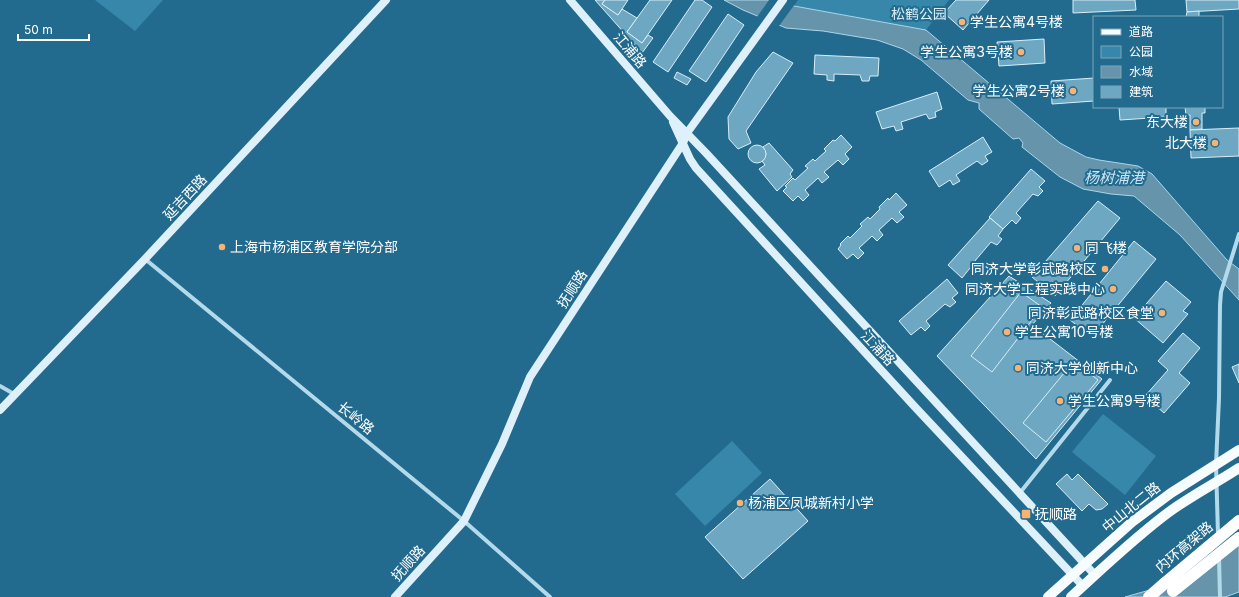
<svg xmlns="http://www.w3.org/2000/svg" width="1239" height="597" font-family="Inter,'Noto Sans SC',sans-serif">
<style>
.green{fill:#3787ab}
.water{fill:#6695ab;stroke:#a7d7ec}
.pier{fill:#236b8e}
.building{fill:#6da7c2;stroke:#d8eef8}
.lines{fill:none;stroke-linecap:round;stroke-linejoin:round}
.street{stroke:#b3daeb;stroke-width:4}
.secondary{stroke:#def0f9;stroke-width:8}
.primary{stroke:#f7fcff;stroke-width:10}
.highway{stroke:#fff;stroke-width:12}
.highway-bridge{stroke:#fff;stroke-width:12}
.poi-dot{fill:#f6b376;stroke:#236b8e;stroke-width:1.5}
.labels{text-anchor:middle;stroke-width:4;stroke-linejoin:round;paint-order:stroke}
.park-label{font-size:14px;fill:#d8eef8;stroke:#236b8e}
.poi-label{font-size:14px;fill:#fff;stroke:#236b8e;text-anchor:start}
.street-label{font-size:14px;fill:#fff;stroke:#236b8e}
.water-label{font-size:15px;font-style:italic;fill:#c9e7f4;stroke:#236b8e}
</style>
<rect width="100%" height="100%" fill="#236b8e"/>
<!-- green -->
<g class="green">
<polygon points="95,0 163,0 135,31"/>
<polygon points="798,0 949,0 926,30 794,6"/>
<polygon points="1103,414 1156,456 1125,495 1072,452"/>
<polygon points="732,441 762,473 705,526 675,494"/>
</g>
<!-- water -->
<g class="water">
<polygon points="724,0 781,0 794,6 926,30 1060,143 1086,157 1099,160 1138,166 1152,174 1227,260 1239,269 1239,300 1180,235 1134,196 1111,194 1083,189 1060,177 1022,147 1023,143 1019,138 1013,139 979,109 979,103 968,100 921,60 903,49 877,40 823,31 786,28 743,10"/>
<polygon points="1239,542 1239,592 1225,597 1125,597 1171,584"/>
</g>
<!-- pier -->
<polygon class="pier" points="769,0 786,0 795,4 779,26 757,17"/>
<!-- building -->
<g class="building">
<polygon points="595,0 605,0 602,4 618,15 622,9 637,18 627,32 642,43 648,35 653,38 642,53"/>
<polygon points="605,0 628,0 618,15 602,4"/>
<polygon points="650,0 672,0 642,43 627,32"/>
<polygon points="695,0 702,0 712,7 668,72 653,62"/>
<polygon points="956,0 989,0 963,30 944,13"/>
<polygon points="1073,0 1135,0 1136,10 1073,13"/>
<polygon points="1186,0 1239,0 1239,9 1187,12"/>
<polygon points="1199,11 1199,17 1186,17 1187,12"/>
<polygon points="728,14 744,25 706,82 689,71"/>
<polygon points="1044,39 1045,63 999,66 997,42"/>
<polygon points="773,52 793,63 746,131 751,143 738,149 729,139 728,117 756,72"/>
<polygon points="815,55 879,58 878,76 870,76 869,81 862,81 860,75 834,74 834,81 827,80 827,75 814,74"/>
<polygon points="677,72 691,79 687,85 674,78"/>
<polygon points="1094,78 1094,101 1052,104 1051,81"/>
<polygon points="937,92 942,109 935,112 936,117 929,119 926,114 901,122 903,129 896,131 894,126 882,129 876,112"/>
<polygon points="1119,107 1166,107 1166,117 1120,120"/>
<polygon points="1185,107 1205,107 1205,113 1202,113 1202,129 1190,130 1190,115 1186,115"/>
<polygon points="1239,128 1239,156 1191,158 1190,130"/>
<polygon points="841,135 852,147 845,154 849,159 843,165 838,160 824,172 829,177 822,183 818,178 805,190 809,195 803,201 798,196 793,201 783,191 787,187 785,186 793,178 795,180 808,168 805,166 813,159 815,161 826,151 824,149 833,140 835,141"/>
<polygon points="983,137 992,152 985,156 988,161 982,165 977,161 956,175 960,181 953,185 950,180 939,187 929,171"/>
<polygon points="769,143 793,170 790,174 792,177 777,191 759,169 765,165 762,161 766,154 763,147"/>
<circle cx="757" cy="154" r="9"/>
<polygon points="1031,169 1045,181 1039,187 1043,191 1038,196 1033,194 1016,213 1021,218 1016,224 1012,220 1003,229 989,217"/>
<polygon points="896,193 907,205 899,212 904,217 897,223 892,218 879,230 883,235 877,241 872,236 859,248 864,253 858,259 853,254 847,259 838,249 841,245 840,244 848,236 850,238 862,226 860,224 868,217 870,219 880,209 879,207 888,198 889,200"/>
<polygon points="1098,201 1120,218 1055,296 1032,277"/>
<polygon points="990,218 1003,229 998,236 1002,239 997,245 991,242 974,262 980,266 975,272 970,268 962,278 948,265"/>
<polygon points="1134,241 1156,259 1092,337 1070,320"/>
<polygon points="1009,276 1051,303 1032,325 1102,379 1036,459 937,356"/>
<polygon points="947,279 958,293 952,298 956,302 950,307 945,304 926,321 930,326 925,331 921,327 911,335 899,321"/>
<polygon points="1166,281 1191,302 1183,311 1188,314 1163,343 1134,318"/>
<polygon points="1021,292 1042,307 992,372 971,356"/>
<polygon points="1183,333 1200,348 1179,373 1190,383 1164,413 1145,396 1168,370 1158,361"/>
<polygon points="1074,361 1098,380 1046,442 1023,423"/>
<polygon points="1239,364 1239,383 1232,367"/>
<polygon points="1067,474 1072,480 1078,474 1108,504 1102,509 1096,510 1089,504 1082,511 1056,484"/>
<polygon points="770,479 808,521 743,579 705,537"/>
</g>
<g class="lines">
<!-- street -->
<g class="street">
<polyline points="145,259 464,521 550,597"/>
<polyline points="0,386 14,394"/>
<polyline points="1019,494 1110,380"/>
<polyline points="1218,535 1216,465 1219,398 1220,305 1221,292 1239,234"/>
<polyline points="1219,557 1220,597"/>
</g>
<!-- secondary -->
<g class="secondary">
<polyline points="570,0 670,116 706,153 1095,575"/>
<polyline points="673,122 690,159 696,168 915,407 1083,586"/>
<polyline points="0,410 145,259 386,0"/>
<polyline points="395,597 464,521 502,444 530,377 683,143 687,133 783,0"/>
</g>
<!-- primary -->
<g class="primary">
<polyline points="1048,597 1132,522 1171,493 1239,450"/>
<path d="M1071,597c32,-29 63,-59 98,-85 22,-16 47,-29 70,-44"/>
</g>
<!-- highway -->
<polyline class="highway" points="1149,597 1165,583"/>
<!-- highway-bridge -->
<g class="highway-bridge">
<polyline points="1165,583 1239,521"/>
<polyline points="1173,591 1239,538"/>
</g>
</g>
<!-- markers -->
<g class="poi-dot">
<circle cx="962" cy="22" r="4"/>
<circle cx="1021" cy="52" r="4"/>
<circle cx="1073" cy="91" r="4"/>
<circle cx="1196" cy="122" r="4"/>
<circle cx="1215" cy="143" r="4"/>
<circle cx="222" cy="247" r="4"/>
<circle cx="1077" cy="248" r="4"/>
<circle cx="1105" cy="269" r="4"/>
<circle cx="1113" cy="289" r="4"/>
<circle cx="1162" cy="313" r="4"/>
<circle cx="1007" cy="332" r="4"/>
<circle cx="1018" cy="368" r="4"/>
<circle cx="1060" cy="401" r="4"/>
<circle cx="740" cy="503" r="4"/>
<rect x="1021" y="509" width="10" height="10" rx="2"/>
</g>
<g class="labels">
<!-- park labels -->
<g class="park-label">
<text x="919" y="19">松鹤公园</text>
</g>
<!-- poi labels -->
<g class="poi-label">
<text x="970" y="27">学生公寓4号楼</text>
<text x="1013" y="57" text-anchor="end">学生公寓3号楼</text>
<text x="1065" y="96" text-anchor="end">学生公寓2号楼</text>
<text x="1188" y="127" text-anchor="end">东大楼</text>
<text x="1207" y="148" text-anchor="end">北大楼</text>
<text x="230" y="252">上海市杨浦区教育学院分部</text>
<text x="1085" y="253">同飞楼</text>
<text x="1097" y="274" text-anchor="end">同济大学彰武路校区</text>
<text x="1105" y="294" text-anchor="end">同济大学工程实践中心</text>
<text x="1154" y="318" text-anchor="end">同济彰武路校区食堂</text>
<text x="1015" y="337">学生公寓10号楼</text>
<text x="1026" y="373">同济大学创新中心</text>
<text x="1068" y="406">学生公寓9号楼</text>
<text x="748" y="508">杨浦区凤城新村小学</text>
<text x="1035" y="519">抚顺路</text>
</g>
<!-- street labels -->
<g class="street-label">
<text transform="translate(630 50) rotate(50)" y="5">江浦路</text>
<text transform="translate(185 197) rotate(-47)" y="5">延吉西路</text>
<text transform="translate(572 289) rotate(-57)" y="5">抚顺路</text>
<text transform="translate(878 348) rotate(47)" y="5">江浦路</text>
<text transform="translate(356 418) rotate(39)" y="5">长岭路</text>
<text transform="translate(1131 507) rotate(-39)" y="5">中山北二路</text>
<text transform="translate(1184 547) rotate(-40)" y="5">内环高架路</text>
<text transform="translate(408 563) rotate(-48)" y="5">抚顺路</text>
</g>
<!-- water labels -->
<g class="water-label">
<text x="1114" y="183">杨树浦港</text>
</g>
</g>
<!-- legend -->
<rect x="1093" y="16" width="130" height="92" fill="#236b8e" stroke="#7ba6bb"/>
<rect x="1101" y="29" width="20" height="6" fill="#f7fcff" stroke="#7ba6bb"/>
<text x="1129" y="36" font-size="12" fill="#ffffff">道路</text>
<rect x="1101" y="46" width="20" height="12" fill="#3787ab" stroke="#7ba6bb"/>
<text x="1129" y="56" font-size="12" fill="#ffffff">公园</text>
<rect x="1101" y="66" width="20" height="12" fill="#6695ab" stroke="#7ba6bb"/>
<text x="1129" y="76" font-size="12" fill="#ffffff">水域</text>
<rect x="1101" y="86" width="20" height="12" fill="#6da7c2" stroke="#7ba6bb"/>
<text x="1129" y="96" font-size="12" fill="#ffffff">建筑</text>
<!-- scale -->
<path d="M18 34v6h71v-6" fill="none" stroke="#ffffff" stroke-width="2"/>
<text x="24" y="34" font-size="12" fill="#ffffff" stroke="#236b8e" stroke-width="3" paint-order="stroke">50 m</text>
</svg>
